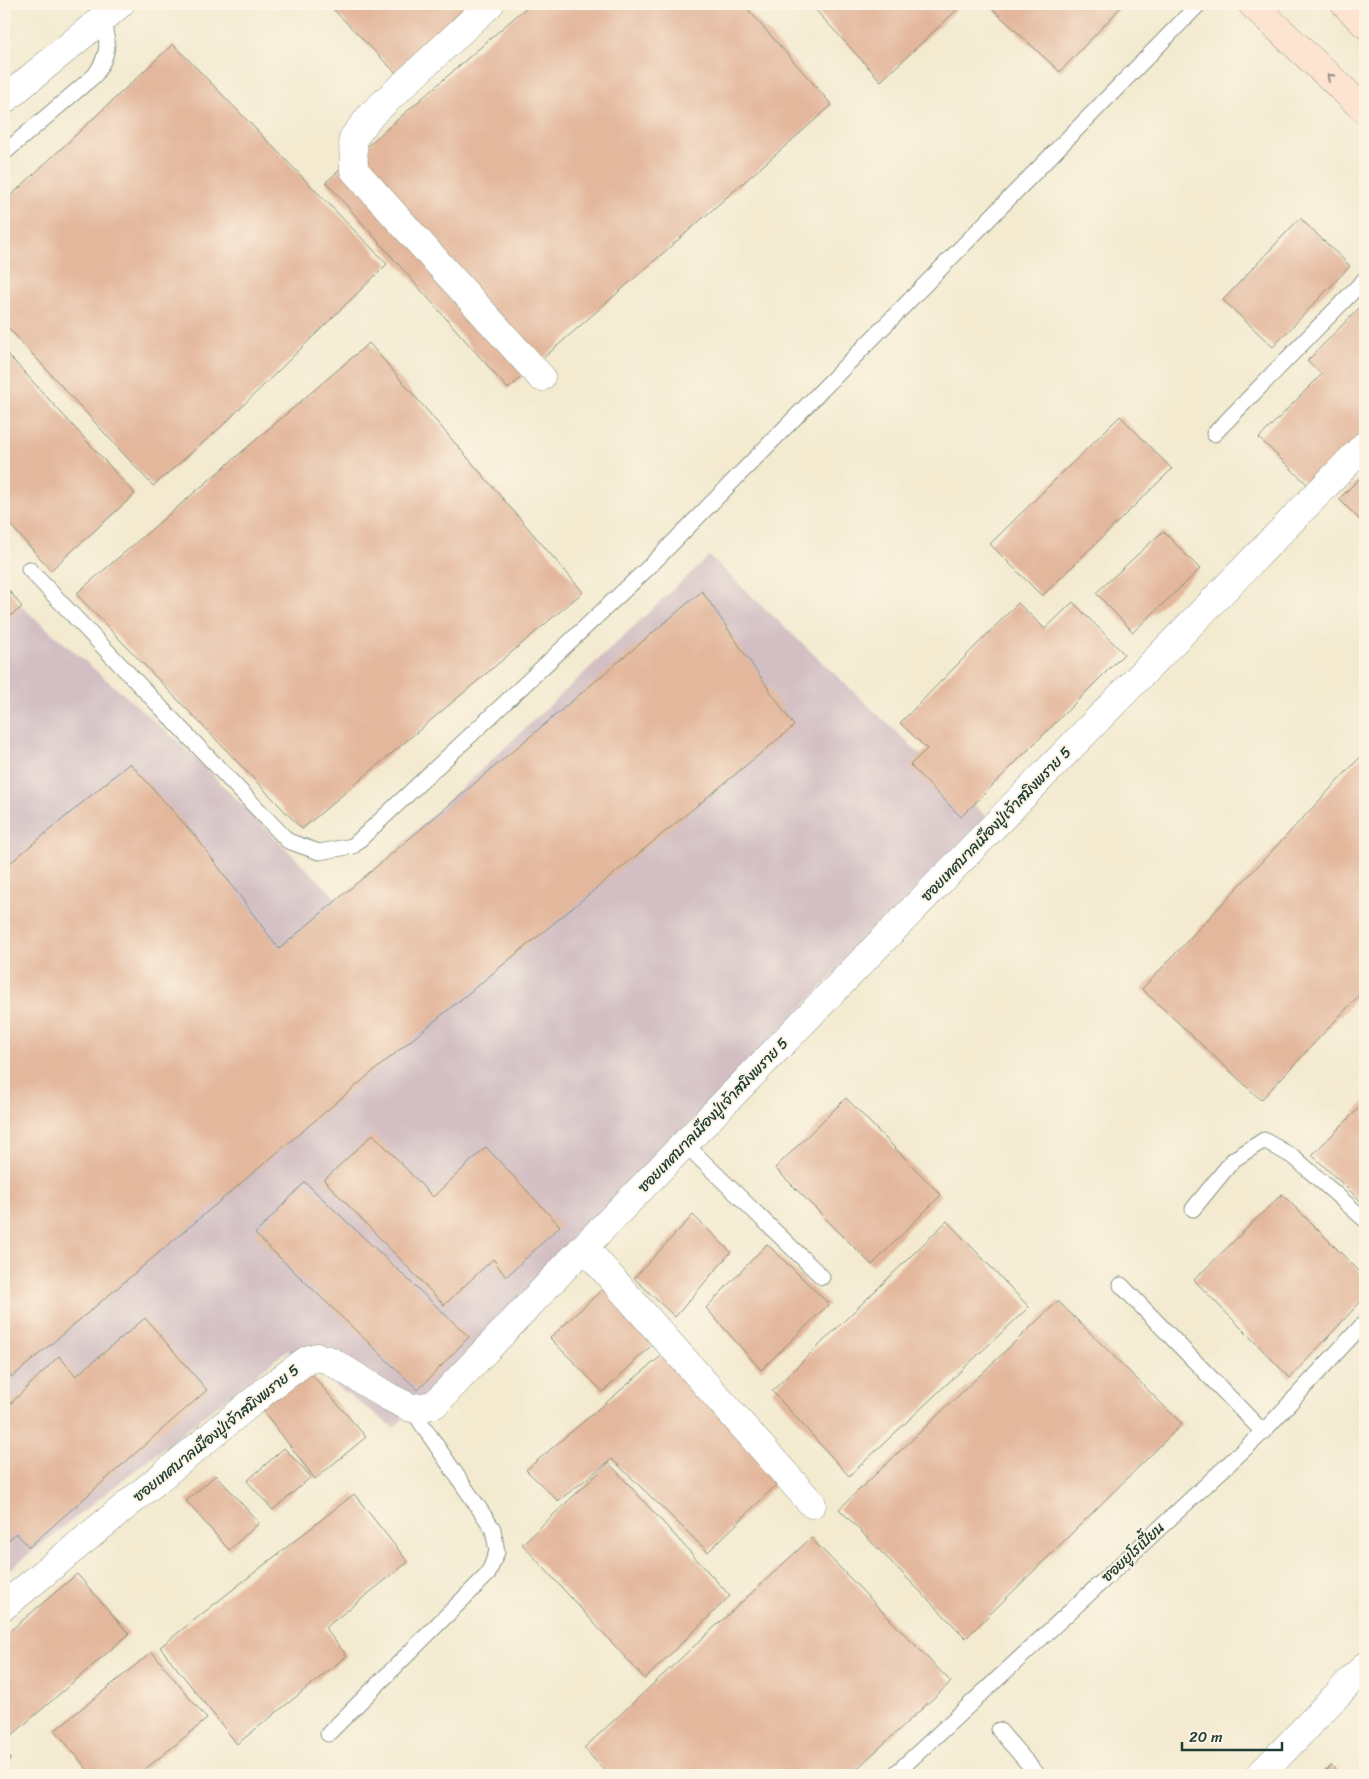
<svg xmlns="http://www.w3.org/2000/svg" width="1369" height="1779" font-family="Sriracha,'Playpen Sans Thai',sans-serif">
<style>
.industrial{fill:#d2bec3}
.building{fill:#e3b79c}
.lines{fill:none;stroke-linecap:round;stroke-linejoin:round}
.lane-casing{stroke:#899482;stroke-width:17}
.street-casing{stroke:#899482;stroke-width:29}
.secondary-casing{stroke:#899482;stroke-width:29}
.lane{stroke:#fff;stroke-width:15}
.street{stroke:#fff;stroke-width:28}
.secondary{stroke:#fde4d1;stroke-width:28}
.oneway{stroke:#8e9082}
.labels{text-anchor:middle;stroke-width:4;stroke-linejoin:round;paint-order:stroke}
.street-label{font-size:15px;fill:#1f3d34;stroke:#fcf5e5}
</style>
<rect width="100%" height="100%" fill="#fcf5e5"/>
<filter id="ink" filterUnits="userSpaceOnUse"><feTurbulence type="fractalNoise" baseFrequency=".02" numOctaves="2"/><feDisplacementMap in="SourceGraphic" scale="10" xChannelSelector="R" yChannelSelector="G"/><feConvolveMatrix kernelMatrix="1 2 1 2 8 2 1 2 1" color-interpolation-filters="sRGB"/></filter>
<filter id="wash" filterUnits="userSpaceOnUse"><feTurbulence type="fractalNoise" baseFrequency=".0096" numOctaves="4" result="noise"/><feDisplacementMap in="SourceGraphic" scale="20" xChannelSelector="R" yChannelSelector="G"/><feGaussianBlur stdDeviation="1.12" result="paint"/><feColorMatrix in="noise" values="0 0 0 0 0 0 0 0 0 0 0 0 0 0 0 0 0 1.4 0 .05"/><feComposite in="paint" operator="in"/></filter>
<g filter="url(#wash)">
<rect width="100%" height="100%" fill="#f3ead0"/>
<!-- industrial -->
<polygon class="industrial" points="709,556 987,817 394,1428 287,1350 4,1574 4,621 22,607 180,743 340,902"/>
<g id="blocks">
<!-- building -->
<g class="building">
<polygon points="328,4 469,4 397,74"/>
<polygon points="530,4 743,4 832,105 508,389 326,182"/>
<polygon points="810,4 963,4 881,81"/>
<polygon points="987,4 1124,4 1060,72"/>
<polygon points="173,44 387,264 220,428 153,486 4,323 4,202"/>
<polygon points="1300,218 1350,266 1273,347 1223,300"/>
<polygon points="1365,302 1365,431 1310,487 1259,438 1322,374 1307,361"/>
<polygon points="369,343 583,592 302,829 76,594"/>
<polygon points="4,350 135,494 51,570 4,518"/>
<polygon points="1120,416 1172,469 1042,596 990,544"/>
<polygon points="1365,473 1365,525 1339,499"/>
<polygon points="1163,531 1200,569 1133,632 1096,593"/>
<polygon points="4,584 22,607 4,621"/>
<polygon points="702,591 794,726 370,1074 12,1377 4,1367 4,868 130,763 196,837 279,949"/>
<polygon points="1073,602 1124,654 961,817 910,765 927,749 900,723 1018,603 1045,629"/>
<polygon points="1365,752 1365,989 1261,1100 1142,989"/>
<polygon points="846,1098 941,1195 872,1265 775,1168"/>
<polygon points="1365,1102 1365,1205 1312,1155"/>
<polygon points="373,1134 433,1197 486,1147 560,1226 506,1277 493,1259 444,1305 324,1180"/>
<polygon points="305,1182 469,1337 418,1390 255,1234"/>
<polygon points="1282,1194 1365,1277 1365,1297 1290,1378 1194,1280"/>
<polygon points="693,1215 731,1252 675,1317 634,1278"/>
<polygon points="947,1221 1029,1307 849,1476 772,1391"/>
<polygon points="767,1244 829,1304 761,1370 706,1308"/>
<polygon points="607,1285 657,1340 603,1392 550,1338"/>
<polygon points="1058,1301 1182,1424 966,1638 839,1509"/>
<polygon points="145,1318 207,1390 29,1547 16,1533 4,1544 4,1410 59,1356 76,1376"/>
<polygon points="666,1352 781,1480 708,1552 612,1459 558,1501 526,1470"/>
<polygon points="306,1368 366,1437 315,1479 259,1405"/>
<polygon points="284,1448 311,1477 273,1510 247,1481"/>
<polygon points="609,1463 730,1596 645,1679 522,1544"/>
<polygon points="216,1475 259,1523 229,1550 186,1501"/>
<polygon points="354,1494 408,1562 325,1628 347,1656 237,1744 160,1647"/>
<polygon points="811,1538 951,1682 850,1775 608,1775 584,1748"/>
<polygon points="77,1574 129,1634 4,1742 4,1636"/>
<polygon points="152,1652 207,1719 138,1775 92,1775 55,1730"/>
<polygon points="4,1749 11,1759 4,1764"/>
<polygon points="1331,1765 1341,1775 1321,1775"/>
</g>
</g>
</g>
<g filter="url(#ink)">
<use href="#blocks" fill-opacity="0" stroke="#899482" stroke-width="1"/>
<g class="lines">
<!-- lane casing -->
<g class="lane-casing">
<g id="lane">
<path d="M4,153l91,-78c15,-22 14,-32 7,-57"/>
<polyline points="1214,434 1365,279"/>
<polyline points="29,569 288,841 319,852 353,846 649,567 1199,4"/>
<polyline points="685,1144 822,1277"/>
<polyline points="1193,1209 1233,1160 1264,1140 1295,1158 1365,1220"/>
<polyline points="1121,1285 1263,1432"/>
<polyline points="999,1730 1038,1775"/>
<polyline points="328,1734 488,1574 497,1552 493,1529 411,1408"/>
<polyline points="894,1775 1263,1432 1365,1322"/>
</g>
</g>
<!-- street casing -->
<g class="street-casing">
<g id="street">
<polyline points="490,4 372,114 353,138 354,170 541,377"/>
<polyline points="4,100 120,4"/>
<polyline points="584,1247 812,1504"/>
<polyline points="4,1606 269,1388 307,1360 317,1357 329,1360 389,1397 411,1408 423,1407 435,1404 584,1247 1365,445"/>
<polyline points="1260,1775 1365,1666"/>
</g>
</g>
<!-- secondary casing -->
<g class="secondary-casing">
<g id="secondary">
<polyline points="1252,4 1365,110"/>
<polyline points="1345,4 1365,24"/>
</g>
</g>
<!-- lane -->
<use href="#lane" class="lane"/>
<!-- street -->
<use href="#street" class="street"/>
<!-- secondary -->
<use href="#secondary" class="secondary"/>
</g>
<!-- one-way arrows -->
<defs><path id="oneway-chevron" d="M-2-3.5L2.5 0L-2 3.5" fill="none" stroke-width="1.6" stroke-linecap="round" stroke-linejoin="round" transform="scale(1.25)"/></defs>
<use class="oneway" href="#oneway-chevron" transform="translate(1330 77) rotate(-137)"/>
</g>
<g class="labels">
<!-- street labels -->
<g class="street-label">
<text transform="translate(996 824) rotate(-46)" y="5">ซอยเทศบาลเมืองปู่เจ้าสมิงพราย 5</text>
<text transform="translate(713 1115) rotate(-46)" y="5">ซอยเทศบาลเมืองปู่เจ้าสมิงพราย 5</text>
<text transform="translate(216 1433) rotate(-39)" y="5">ซอยเทศบาลเมืองปู่เจ้าสมิงพราย 5</text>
<text transform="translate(1133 1552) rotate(-43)" y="5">ซอยยูโรเปี้ยน</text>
</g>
</g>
<!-- margin -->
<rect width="1369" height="1779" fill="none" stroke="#fcf5e5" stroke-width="20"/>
<!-- scale -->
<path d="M1182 1742v8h100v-8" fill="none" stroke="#1f3d34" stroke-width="2.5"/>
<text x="1189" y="1742" font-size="15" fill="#1f3d34" stroke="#fcf5e5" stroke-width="4" paint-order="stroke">20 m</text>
</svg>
